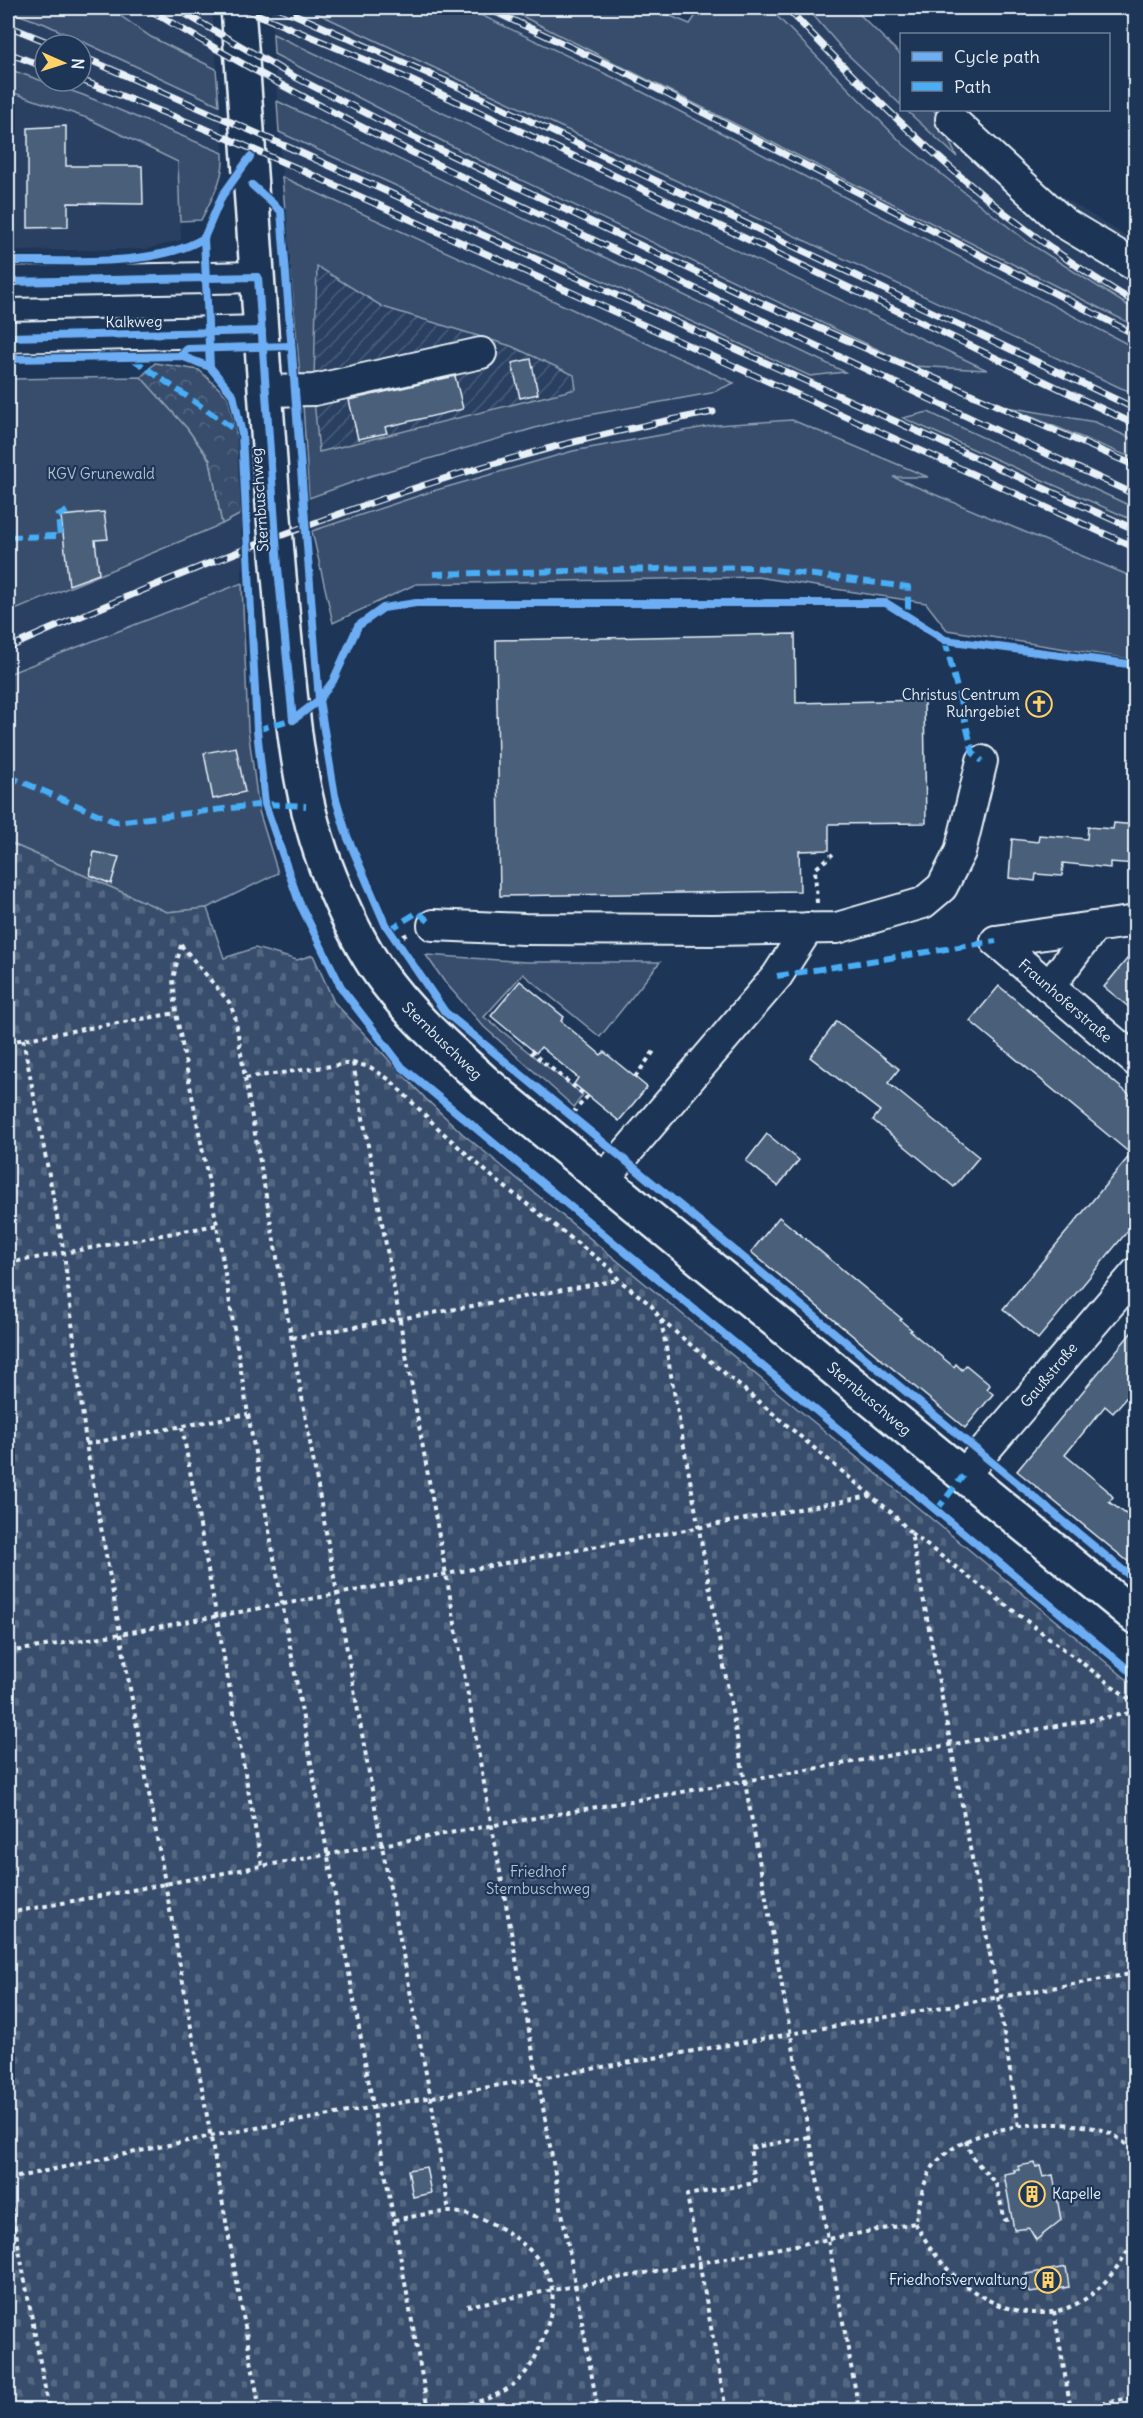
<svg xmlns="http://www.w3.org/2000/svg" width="1143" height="2418" font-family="Delius,sans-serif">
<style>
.built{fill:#2a4162;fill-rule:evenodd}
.industrial{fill:url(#industrial-furrows)}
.green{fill:#374d6c;stroke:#909fb2;stroke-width:1.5}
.cemetery{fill:url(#cemetery-stones);stroke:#909fb2;stroke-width:1.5}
.park{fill:url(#park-crowns);stroke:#909fb2;stroke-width:1.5}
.building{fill:#495e7a;stroke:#e8f1f8;stroke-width:1.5}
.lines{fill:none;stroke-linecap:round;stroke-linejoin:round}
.minor-casing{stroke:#e8f1f8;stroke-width:34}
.major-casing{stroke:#e8f1f8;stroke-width:38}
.path{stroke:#e8f1f8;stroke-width:4;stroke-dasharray:4.5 4.5;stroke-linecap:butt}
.minor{stroke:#1d3557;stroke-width:30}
.major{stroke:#1d3557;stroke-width:33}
.rail-casing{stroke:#e8f1f8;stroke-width:7}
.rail{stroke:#1d3557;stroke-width:4.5;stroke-dasharray:14;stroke-linecap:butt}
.quiet{stroke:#49aef6;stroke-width:6;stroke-dasharray:12 6;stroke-linecap:butt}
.cycleway-casing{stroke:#1d3557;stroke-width:11}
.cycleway{stroke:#6dadf4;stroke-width:8}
.labels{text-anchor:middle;stroke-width:4.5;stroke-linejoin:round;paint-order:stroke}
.street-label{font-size:15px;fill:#e8f1f8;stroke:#1d3557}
.park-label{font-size:15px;fill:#b3c0ce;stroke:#1d3557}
.poi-label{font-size:15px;fill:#e8f1f8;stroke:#1d3557;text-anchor:end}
</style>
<defs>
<pattern id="industrial-furrows" width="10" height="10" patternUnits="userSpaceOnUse" patternTransform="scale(1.5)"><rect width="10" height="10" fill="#2a4162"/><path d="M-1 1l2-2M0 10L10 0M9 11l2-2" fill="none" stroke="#495d79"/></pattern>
<pattern id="cemetery-stones" width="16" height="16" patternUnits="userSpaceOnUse" patternTransform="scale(1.5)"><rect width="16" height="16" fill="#374d6c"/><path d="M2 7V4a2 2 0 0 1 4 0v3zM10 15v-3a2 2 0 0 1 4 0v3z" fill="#546782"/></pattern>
<pattern id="park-crowns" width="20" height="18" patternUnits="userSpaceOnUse" patternTransform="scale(1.5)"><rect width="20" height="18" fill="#374d6c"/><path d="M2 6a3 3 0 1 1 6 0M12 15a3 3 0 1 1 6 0" fill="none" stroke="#546782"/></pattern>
</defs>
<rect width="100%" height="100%" fill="#1d3557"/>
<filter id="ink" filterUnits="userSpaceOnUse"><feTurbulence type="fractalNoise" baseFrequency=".0167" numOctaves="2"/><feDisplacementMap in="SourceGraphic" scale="12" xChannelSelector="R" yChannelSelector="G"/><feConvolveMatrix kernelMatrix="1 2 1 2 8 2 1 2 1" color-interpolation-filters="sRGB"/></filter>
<g filter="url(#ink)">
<!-- built -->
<g class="built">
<path d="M8,8h204l12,157 -45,-2 2,77 -34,9 -139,2zM45,45h36v36h-36z"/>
<polygon points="271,8 598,8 820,60 769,8 853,8 901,55 902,110 962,110 1052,190 1135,242 1135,578 890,476 573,451 433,491 312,531 309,498 370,476 566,419 710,393 283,191"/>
<polygon points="241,514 243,629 139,623 8,674 8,613"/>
</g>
<!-- industrial -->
<polygon class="industrial" points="316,265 383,307 511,346 574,375 576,390 319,452 314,390"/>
<!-- green -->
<g class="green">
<polygon points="8,8 109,8 151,37 216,69 219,105 45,24 8,11"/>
<polygon points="306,8 466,8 625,83 1135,348 1135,393 1121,388"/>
<polygon points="506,8 651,8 690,24 701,8 769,8 903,144 1029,243 1135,310 1135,326"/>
<polygon points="807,8 853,8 901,55 901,105 844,51"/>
<polygon points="273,34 677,222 987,370 913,366 481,161 274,54"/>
<path d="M8,69l75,26 140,58c2,25 -11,45 -22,67l-21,1 -2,-59 -91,-44 -79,-27z"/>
<polygon points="277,101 845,372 810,376 279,132"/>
<polygon points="906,110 934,110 957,157"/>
<polygon points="282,177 734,383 711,393 566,419 370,476 309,498 303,405 308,401 314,400 319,452 576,389 574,375 511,346 383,307 317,266 314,379 305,378 300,375"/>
<polygon points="141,377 187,428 210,461 222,524 8,613 8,379"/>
<polygon points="1007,407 1095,422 1135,440 1135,459"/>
<polygon points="928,412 1135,508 1135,521 903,418"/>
<polygon points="792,420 928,477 893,477 1135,578 1135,660 947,630 926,603 757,577 416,584 333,623 312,531 433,491 573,451 716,425"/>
<polygon points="242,583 248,729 259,811 278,873 207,908 167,912 8,842 8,674"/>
<polygon points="426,955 526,962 660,962 600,1037 523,974 484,1017 583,1095 574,1107 484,1027 444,981"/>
</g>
<!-- cemetery -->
<polygon class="cemetery" points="8,842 167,912 207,908 224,958 255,948 297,960 313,955 334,1002 426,1099 463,1134 1135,1686 1135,2410 8,2410"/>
<!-- park -->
<polygon class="park" points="155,363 199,370 228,397 239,444 241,514 222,524 210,460 187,428 141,377"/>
<!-- building -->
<g class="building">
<polygon points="66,126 66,166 142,166 143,204 68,203 68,227 28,228 28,128"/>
<polygon points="531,359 538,394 520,398 512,363"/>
<polygon points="455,376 463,409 385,427 387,433 358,439 349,400"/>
<polygon points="104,512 108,539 95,540 99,574 69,585 61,516"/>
<polygon points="795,634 796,703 924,700 926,823 829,824 829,850 799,851 800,891 500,896 496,640"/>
<polygon points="236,747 245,792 213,799 204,753"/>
<polygon points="1114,823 1136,825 1136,864 1110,862 1110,868 1063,863 1062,876 1036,874 1035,881 1009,878 1012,839 1038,842 1039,835 1087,839 1088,827 1113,829"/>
<polygon points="94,852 119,857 111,884 90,875"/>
<polygon points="1136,948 1136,1013 1104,987"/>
<polygon points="520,981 564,1017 561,1021 601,1055 604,1052 647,1087 619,1121 574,1084 578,1078 541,1047 536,1053 491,1016"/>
<polygon points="999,986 1136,1100 1136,1221 1038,1339 1003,1309 1131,1154 970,1021"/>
<polygon points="837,1021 899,1069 888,1083 979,1157 954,1187 873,1120 880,1111 810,1057"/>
<polygon points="767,1134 799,1160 778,1186 746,1161"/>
<polygon points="779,1217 902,1319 900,1320 912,1330 910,1331 954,1367 956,1364 962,1370 966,1365 990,1385 987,1389 993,1394 965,1428 751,1252"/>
<polygon points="1136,1327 1136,1386 1113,1413 1105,1406 1065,1455 1106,1489 1113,1497 1109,1502 1136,1521 1136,1568 1017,1471"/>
<polygon points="1035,2163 1036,2167 1040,2166 1043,2177 1053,2175 1061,2220 1036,2240 1029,2228 1014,2230 1004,2174 1015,2172 1014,2170 1019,2170 1018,2166"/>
<polygon points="426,2167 431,2193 413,2197 408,2170"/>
<polygon points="1066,2267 1069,2287 1030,2293 1026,2274"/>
</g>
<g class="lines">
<!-- minor casing -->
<g class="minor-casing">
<g id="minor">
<polyline points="951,119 1064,223 1136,266"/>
<polyline points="8,282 258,277"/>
<polyline points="8,337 262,331"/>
<polyline points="265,391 314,390 481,353"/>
<polyline points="433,925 525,929 713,930 837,928 923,903 942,887 960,852 982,761"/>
<polyline points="996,941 1136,1061"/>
<polyline points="996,941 1136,921"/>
<polyline points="1049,987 1094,927"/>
<polyline points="604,1179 777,976 808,928"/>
<polyline points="963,1476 1136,1273"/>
</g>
</g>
<!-- major casing -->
<g class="major-casing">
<path id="major" d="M238,8c13,165 23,330 35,496 4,53 9,106 14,159 8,81 16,154 49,228 12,28 26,57 43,81 30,43 69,76 107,111l650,534"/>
</g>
<!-- path -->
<g class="path">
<polyline points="817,903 815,869 833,854"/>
<polyline points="395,940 410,933"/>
<polyline points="181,945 229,1002 235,1016 245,1078 353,1063 370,1067 390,1080 442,1132 496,1180 611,1269 619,1280 651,1305 661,1320 892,1513 911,1533 998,1997 1019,2127"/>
<polyline points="181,945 173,979 176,1013 217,1225 248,1414 428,2410"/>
<polyline points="23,1039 64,1253 86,1444 260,2410"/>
<polyline points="8,1042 176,1013"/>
<polyline points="534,1051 532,1053 587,1097 570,1116"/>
<polyline points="353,1063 598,2410"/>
<polyline points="635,1077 654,1051"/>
<polyline points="245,1078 382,1846 431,2099 449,2212"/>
<polyline points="8,1263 217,1225"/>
<polyline points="661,1320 859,2410"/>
<polyline points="292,1338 619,1280"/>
<polyline points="182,1427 262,1866"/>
<polyline points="86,1444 248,1414"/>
<polyline points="911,1533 1136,1704"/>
<polyline points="8,1652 120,1634 870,1496"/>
<polyline points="8,1913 262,1866 1136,1712"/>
<polyline points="966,2140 972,2157 996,2184 1005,2220 1012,2219"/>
<polyline points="8,2179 211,2136 1136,1973"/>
<polyline points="8,2190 49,2410"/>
<path d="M394,2220c18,-3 37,-8 55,-8 37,0 98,38 103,77 2,14 -2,28 -6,41 -7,21 -14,40 -32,54 -22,18 -55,22 -82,26"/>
<path d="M915,2223c9,15 18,30 29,42 30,35 83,61 128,41 29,-12 51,-44 64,-71"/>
<path d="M467,2306l448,-83c5,-20 7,-43 21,-60 33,-39 120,-46 166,-33 14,4 24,14 34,24"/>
<polyline points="1054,2311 1071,2410"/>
<polyline points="726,2410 687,2195 755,2183 750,2148 809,2137"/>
<polyline points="1066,2410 1136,2397"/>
</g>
<!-- minor -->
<use href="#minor" class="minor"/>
<!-- major -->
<use href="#major" class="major"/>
<!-- rail casing -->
<g class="rail-casing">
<g id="rail">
<path d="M147,8c139,85 285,155 432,225 185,89 371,176 557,262"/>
<polyline points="175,8 291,75 409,135 757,301 1136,466"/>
<polyline points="242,8 380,66 544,142 1136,425"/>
<polyline points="280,8 461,88 1136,409"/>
<polyline points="487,8 626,73 1136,335"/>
<path d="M787,8c104,110 216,218 349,295"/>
<polyline points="8,26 55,45"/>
<polyline points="8,53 45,67"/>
<polyline points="81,56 297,151 1136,530"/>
<polyline points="81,80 208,130 299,169 1136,548"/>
<path d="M8,648c63,-29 128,-55 192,-81 170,-68 333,-123 513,-155"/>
</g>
</g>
<!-- rail -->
<use href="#rail" class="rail"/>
<!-- quiet -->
<g class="quiet">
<polyline points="133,359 241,434"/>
<polyline points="8,537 60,536 58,516 67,511"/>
<polyline points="433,574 752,567 908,587 908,616"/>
<polyline points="945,640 973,753 982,761"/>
<polyline points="257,730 296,718"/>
<polyline points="8,776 116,822 265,804 306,806"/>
<polyline points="389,930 418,912 433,925"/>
<polyline points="777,976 996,941"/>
<polyline points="936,1511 963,1476"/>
</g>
<!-- cycleway casing -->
<g class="cycleway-casing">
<g id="cycleway">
<polyline points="250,157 222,196 204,238 210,367 233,395 242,434 257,730 265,804 299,902 342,989 402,1067 1136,1676"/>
<polyline points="252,185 281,211 319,700 335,796 347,836 385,924 445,1012 1136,1581"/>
<path d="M8,261c56,-1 148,7 196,-23"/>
<polyline points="8,282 258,277 278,568 293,720"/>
<polyline points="8,337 262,331"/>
<polyline points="181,356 187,349 291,346"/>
<polyline points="8,359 181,356 210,367"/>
<polyline points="293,720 319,700 333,681 358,626 383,608 416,603 886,603 945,640 1136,665"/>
</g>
</g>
<!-- cycleway -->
<use href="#cycleway" class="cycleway"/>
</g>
</g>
<!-- icons -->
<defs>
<g id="church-ring" transform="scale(1.35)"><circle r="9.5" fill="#1d3557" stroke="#ffd166" stroke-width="1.5"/><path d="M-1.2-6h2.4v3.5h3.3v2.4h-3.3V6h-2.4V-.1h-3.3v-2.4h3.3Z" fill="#ffd166"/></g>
<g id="building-ring" transform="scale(1.35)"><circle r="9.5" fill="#1d3557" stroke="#ffd166" stroke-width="1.5"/><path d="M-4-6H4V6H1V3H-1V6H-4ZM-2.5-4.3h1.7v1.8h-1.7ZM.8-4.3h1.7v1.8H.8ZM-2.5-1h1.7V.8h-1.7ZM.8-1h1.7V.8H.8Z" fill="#ffd166"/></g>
</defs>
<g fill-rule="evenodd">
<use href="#church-ring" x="1039" y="704"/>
<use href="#building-ring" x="1032" y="2194"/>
<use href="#building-ring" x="1048" y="2280"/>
</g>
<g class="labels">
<!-- street labels -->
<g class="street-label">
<text transform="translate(134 322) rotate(-1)" y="5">Kalkweg</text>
<text transform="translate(260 500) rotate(-94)" y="5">Sternbuschweg</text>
<text transform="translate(1065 1001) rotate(41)" y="5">Fraunhoferstraße</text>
<text transform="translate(442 1041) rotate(44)" y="5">Sternbuschweg</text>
<text transform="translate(1049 1375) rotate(-50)" y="5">Gaußstraße</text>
<text transform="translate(869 1399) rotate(40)" y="5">Sternbuschweg</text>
</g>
<!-- park labels -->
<g class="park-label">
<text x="101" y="479">KGV Grunewald</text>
<text x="538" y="1877">Friedhof<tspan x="538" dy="17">Sternbuschweg</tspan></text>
</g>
<!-- poi labels -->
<g class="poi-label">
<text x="1020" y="700">Christus Centrum<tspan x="1020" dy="17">Ruhrgebiet</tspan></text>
<text x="1052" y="2199" text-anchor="start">Kapelle</text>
<text x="1028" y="2285">Friedhofsverwaltung</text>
</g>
</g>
<!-- margin -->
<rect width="1143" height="2418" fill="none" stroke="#1d3557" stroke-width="30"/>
<rect x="15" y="15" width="1113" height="2388" fill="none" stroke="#e8f1f8" stroke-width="2" filter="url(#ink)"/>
<!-- legend -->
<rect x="900" y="33" width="210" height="78" fill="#1d3557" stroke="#6e8097" stroke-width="1.5"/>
<rect x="912" y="52" width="30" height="9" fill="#6dadf4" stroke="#6e8097" stroke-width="1.5"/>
<text x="954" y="63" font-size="18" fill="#e8f1f8">Cycle path</text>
<rect x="912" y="82" width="30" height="9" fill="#49aef6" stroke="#6e8097" stroke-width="1.5"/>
<text x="954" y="93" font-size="18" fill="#e8f1f8">Path</text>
<!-- north arrow -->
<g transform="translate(63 63) rotate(93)"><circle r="28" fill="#1d3557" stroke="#6e8097" stroke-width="1.5"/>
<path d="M0-4.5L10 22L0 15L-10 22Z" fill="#ffd166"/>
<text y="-9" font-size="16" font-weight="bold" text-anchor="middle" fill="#e8f1f8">N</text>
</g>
</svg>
